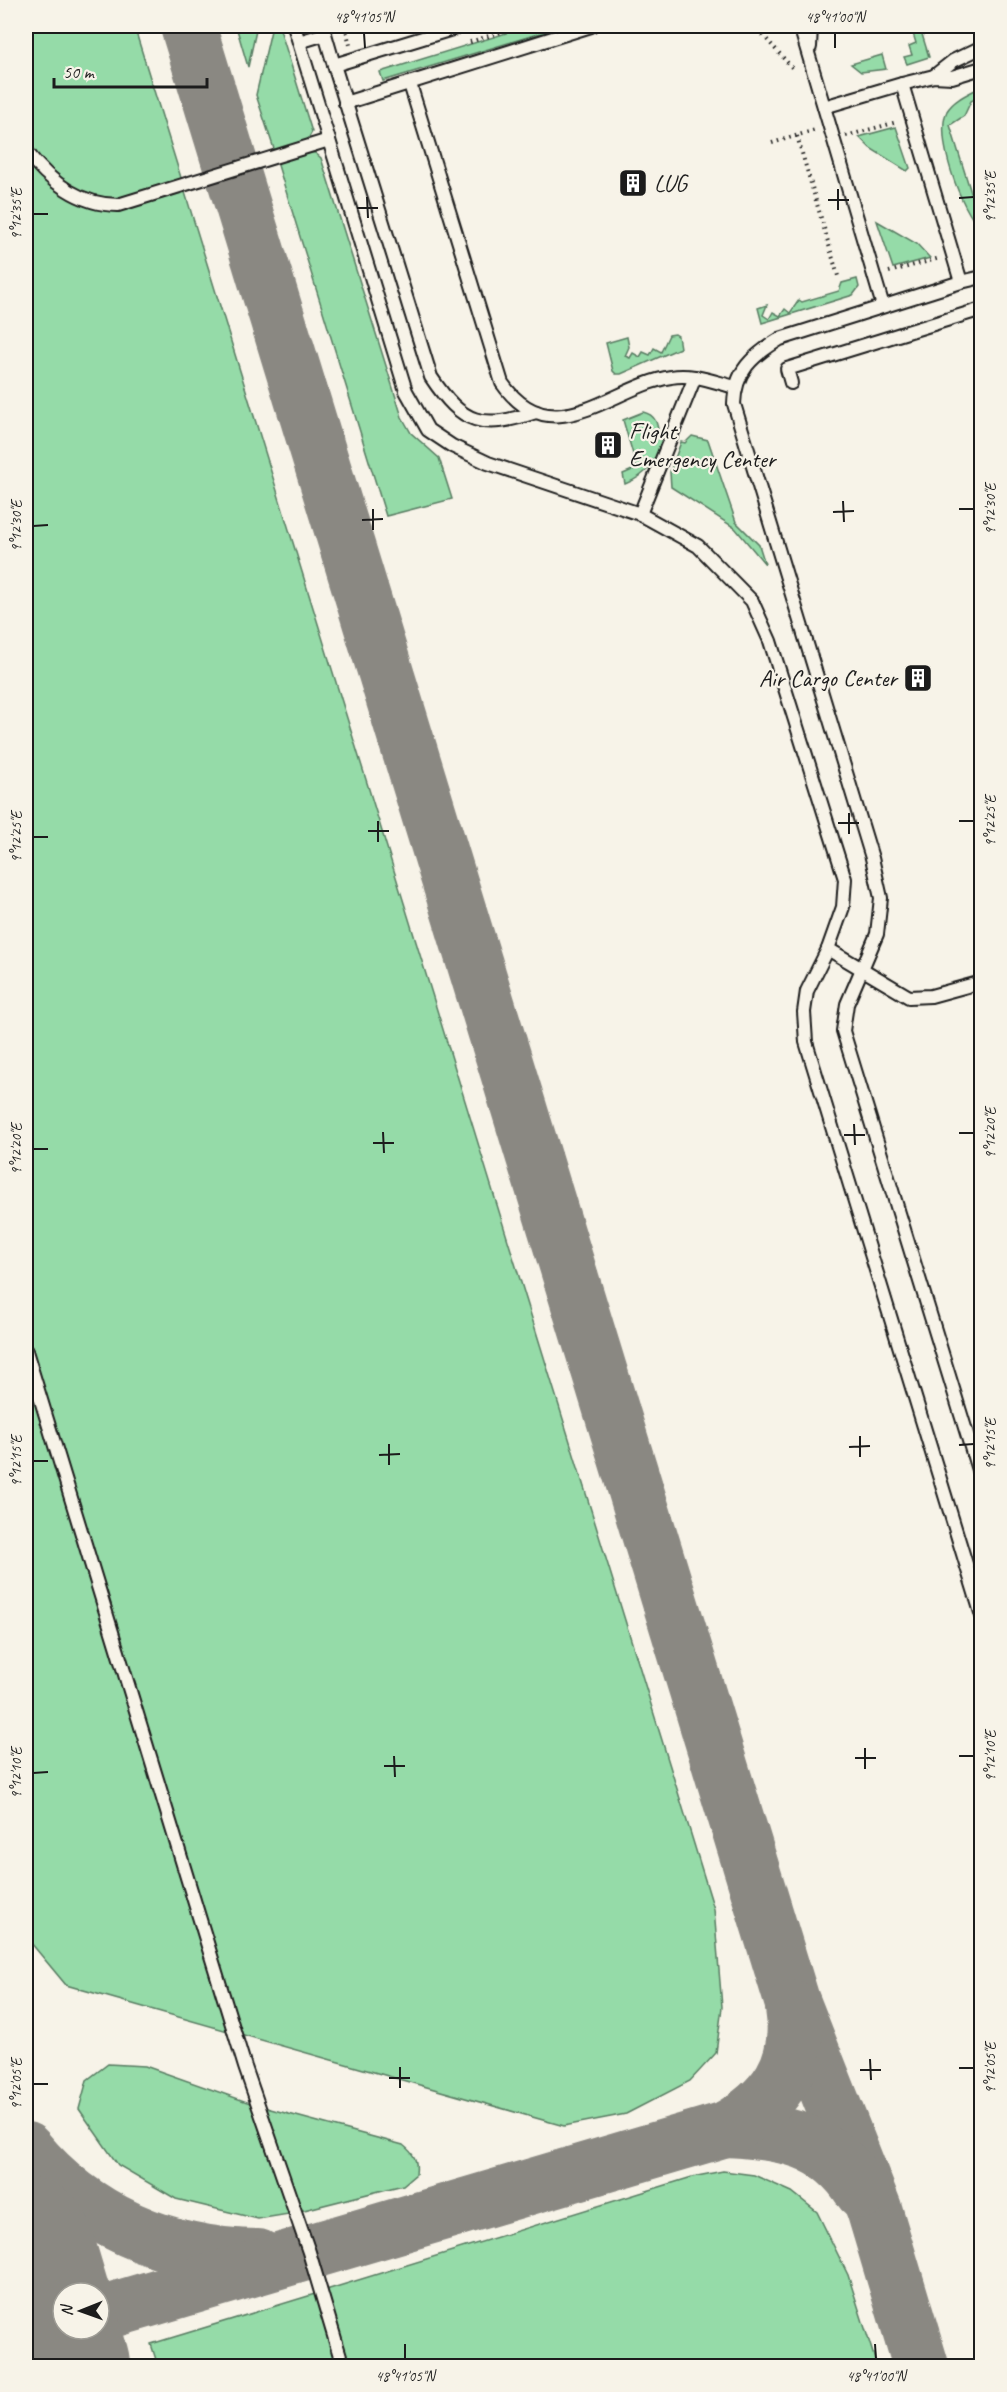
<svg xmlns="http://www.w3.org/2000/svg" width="1007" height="2392" font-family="Caveat,sans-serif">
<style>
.green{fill:#95dba8;stroke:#587c62;stroke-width:1.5}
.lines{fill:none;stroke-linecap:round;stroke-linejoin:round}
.taxiway{stroke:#8a8882;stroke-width:56}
.runway{stroke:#8a8882;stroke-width:136}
.lane-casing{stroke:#1c1c1c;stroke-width:16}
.path{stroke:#1c1c1c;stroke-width:4;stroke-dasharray:1.5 4.5;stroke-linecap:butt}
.lane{stroke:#f7f3e8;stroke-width:12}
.ticks{fill:none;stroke:#1c1c1c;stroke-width:2}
.labels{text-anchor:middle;stroke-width:4.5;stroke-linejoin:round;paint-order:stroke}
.poi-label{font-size:24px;fill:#1c1c1c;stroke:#f7f3e8;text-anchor:start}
.neatline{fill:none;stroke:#1c1c1c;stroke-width:2}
.ticks-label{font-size:15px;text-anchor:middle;fill:#1c1c1c}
</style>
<rect width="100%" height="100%" fill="#f7f3e8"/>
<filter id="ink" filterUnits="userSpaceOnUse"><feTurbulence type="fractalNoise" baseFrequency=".0167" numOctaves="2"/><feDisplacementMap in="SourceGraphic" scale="12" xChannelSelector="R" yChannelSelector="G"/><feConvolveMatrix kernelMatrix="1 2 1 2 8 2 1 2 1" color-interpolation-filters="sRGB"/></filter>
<g filter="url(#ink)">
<!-- green -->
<g class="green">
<polygon points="26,26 134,26 182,181 117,200 100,199 77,191 42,163 26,141"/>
<polygon points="236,26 257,26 248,67"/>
<polygon points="272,26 279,26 312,132 307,141 275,152 256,95"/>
<polygon points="529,26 564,26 383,81 380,72"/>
<polygon points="939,26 921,31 929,57 907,64 904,57 912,55 909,46 916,43 911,27"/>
<polygon points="882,55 886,69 861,72 851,64"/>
<path d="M981,87v9l-10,5 -7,15 -14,9 28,90 3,-1v15c-20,-18 -47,-93 -34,-118 7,-12 23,-18 34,-24z"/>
<polygon points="896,127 910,168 907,171 870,148 859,137"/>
<polygon points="309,152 315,153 321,158 402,417 411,433 439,458 452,499 386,516 277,162"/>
<polygon points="26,160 89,207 184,189 714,1909 722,2007 716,2053 690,2081 626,2114 564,2126 240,2034 26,1336"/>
<polygon points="877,221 917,244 930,258 893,268"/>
<polygon points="857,279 859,287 853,295 762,323 758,308 767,305 763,315 769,319 773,312 780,316 785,309 790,313 799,300 802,302 839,291 842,283"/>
<polygon points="675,334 678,336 680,348 621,374 616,374 613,371 606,343 627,337 629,347 625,356 630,358 633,353 640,357 643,352 650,355 654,348 661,352 669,335"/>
<path d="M643,412c13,3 15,12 16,25h4c-6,24 -15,38 -38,47l-2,-10 14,-6 -14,-48z"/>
<polygon points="692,436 708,440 736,522 759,545 765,564 735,528 671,487 670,472 681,442 685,443"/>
<polygon points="26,1361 231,2032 66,1985 26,1937"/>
<polygon points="108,2064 145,2066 253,2104 289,2214 258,2219 176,2199 118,2165 79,2109 87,2080"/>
<path d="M263,2107l140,38c11,9 15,15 13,29l-13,11 -103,26z"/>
<polygon points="723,2171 754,2175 792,2192 817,2212 848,2275 877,2366 349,2366 326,2290 692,2177"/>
<polygon points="315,2294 337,2366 158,2366 151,2344"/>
</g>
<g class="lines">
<!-- taxiway -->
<g class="taxiway">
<polyline points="188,26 792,2001 874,2209 921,2366"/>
<path d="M726,2129c57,3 103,9 136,62"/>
<path d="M26,2150c58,70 141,106 232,107"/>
<path d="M99,2314l627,-185c49,-27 76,-64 67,-121"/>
<polyline points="26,2336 63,2325"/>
</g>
<!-- runway -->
<polyline class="runway" points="26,2245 62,2365"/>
<!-- lane casing -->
<g class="lane-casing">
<g id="lane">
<polyline points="294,26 406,391 428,430 452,446 488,463 640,514 698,546 752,601 770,641 845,879 843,907 828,949 807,991 804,1012 806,1042 982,1616"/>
<path d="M462,26l-128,39 97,312c32,48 51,53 105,35"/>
<polyline points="800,26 824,107"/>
<polyline points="299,42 325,34 334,65"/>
<polyline points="810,47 811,26"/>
<polyline points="934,76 953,61 982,47"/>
<path d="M410,84l92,299c50,72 110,3 169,-6 22,-4 43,5 64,10"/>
<path d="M902,84l59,198 -181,57c-28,17 -45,32 -46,65l138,454 9,40 -4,36 -30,70 -4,27 139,452"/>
<polyline points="345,103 591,26"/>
<path d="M26,151c22,29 53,54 92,54l211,-65"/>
<polyline points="961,282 982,277"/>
<polyline points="883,306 824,107 902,84 934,76 952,77 982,68"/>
<polyline points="791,383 787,369 982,309"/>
<polyline points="640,514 695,377"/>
<polyline points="828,949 909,997 931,996 982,982"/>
<polyline points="26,1351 245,2067 309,2252 343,2366"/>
</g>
</g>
<!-- path -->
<g class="path">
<polyline points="345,26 350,45"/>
<polyline points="755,26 794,70"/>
<polyline points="470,42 520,26"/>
<polyline points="797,136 838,276"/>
<polyline points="846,136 897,122"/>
<polyline points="772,143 815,130"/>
<polyline points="889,272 940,258"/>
</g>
<!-- lane -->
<use href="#lane" class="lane"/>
</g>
</g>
<!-- ticks -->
<path class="ticks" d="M364,33l1,15M835,33v15M838,189v21M367,197l1,21M959,198l15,-1M828,200h21M357,208h21M33,214h15M843,501l1,21M373,509v21M959,509h15M833,512l21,-1M362,520l21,-1M33,526l15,-1M849,813v21M378,821v21M959,821h15M838,823h21M368,831h21M33,837h15M854,1124l1,21M383,1132l1,21M959,1133h15M844,1135h21M373,1143h21M33,1149h15M860,1436v21M389,1444v21M959,1445l15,-1M849,1447l21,-1M379,1455l21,-1M33,1461h15M865,1748v21M394,1756l1,21M959,1756h15M855,1758h21M384,1766h21M33,1773l15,-1M870,2059l1,21M400,2067v21M959,2068h15M860,2070h21M389,2078h21M33,2084h15M405,2344v15M875,2344l1,15"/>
<!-- icons -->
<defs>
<g id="building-square" transform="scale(1.5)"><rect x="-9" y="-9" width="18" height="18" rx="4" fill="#1c1c1c" stroke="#f7f3e8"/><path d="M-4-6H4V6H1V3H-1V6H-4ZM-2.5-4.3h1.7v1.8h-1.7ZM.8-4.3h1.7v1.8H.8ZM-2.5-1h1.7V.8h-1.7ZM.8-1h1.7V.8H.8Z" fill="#fff"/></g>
</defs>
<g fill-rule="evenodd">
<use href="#building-square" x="633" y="183"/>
<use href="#building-square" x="608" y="445"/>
<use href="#building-square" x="918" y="678"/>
</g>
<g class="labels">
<!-- poi labels -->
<g class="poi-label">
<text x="654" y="191">LUG</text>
<text x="629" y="439">Flight<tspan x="629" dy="28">Emergency Center</tspan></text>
<text x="897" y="686" text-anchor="end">Air Cargo Center</text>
</g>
</g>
<!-- margin -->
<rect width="1007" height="2392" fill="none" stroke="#f7f3e8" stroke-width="66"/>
<!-- north arrow -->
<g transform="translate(81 2311) rotate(269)"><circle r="28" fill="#f7f3e8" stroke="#9f9d96" stroke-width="1.5"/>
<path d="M0-4.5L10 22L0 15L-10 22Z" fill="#1c1c1c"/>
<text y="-9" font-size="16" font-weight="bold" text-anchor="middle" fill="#1c1c1c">N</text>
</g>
<!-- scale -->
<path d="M54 78v9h153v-9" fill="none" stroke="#1c1c1c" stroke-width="3"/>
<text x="63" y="78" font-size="18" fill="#1c1c1c" stroke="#f7f3e8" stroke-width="4.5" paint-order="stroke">50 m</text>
<rect x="33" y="33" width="941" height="2326" class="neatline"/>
<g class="ticks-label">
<text x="364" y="22">48°41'05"N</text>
<text x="835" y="22">48°41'00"N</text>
<text transform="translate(990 197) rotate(-90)" y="5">9°12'35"E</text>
<text transform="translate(16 214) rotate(-90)" y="5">9°12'35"E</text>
<text transform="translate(990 509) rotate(-90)" y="5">9°12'30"E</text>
<text transform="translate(16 526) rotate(-90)" y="5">9°12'30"E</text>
<text transform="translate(990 821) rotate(-90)" y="5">9°12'25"E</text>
<text transform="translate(16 837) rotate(-90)" y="5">9°12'25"E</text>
<text transform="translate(990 1133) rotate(-90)" y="5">9°12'20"E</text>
<text transform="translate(16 1149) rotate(-90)" y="5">9°12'20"E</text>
<text transform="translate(990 1444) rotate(-90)" y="5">9°12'15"E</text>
<text transform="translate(16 1461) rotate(-90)" y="5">9°12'15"E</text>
<text transform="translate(990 1756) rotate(-90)" y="5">9°12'10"E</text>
<text transform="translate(16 1773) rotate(-90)" y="5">9°12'10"E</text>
<text transform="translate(990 2068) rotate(-90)" y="5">9°12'05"E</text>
<text transform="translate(16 2084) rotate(-90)" y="5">9°12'05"E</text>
<text x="405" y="2381">48°41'05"N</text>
<text x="876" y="2381">48°41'00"N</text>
</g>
</svg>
